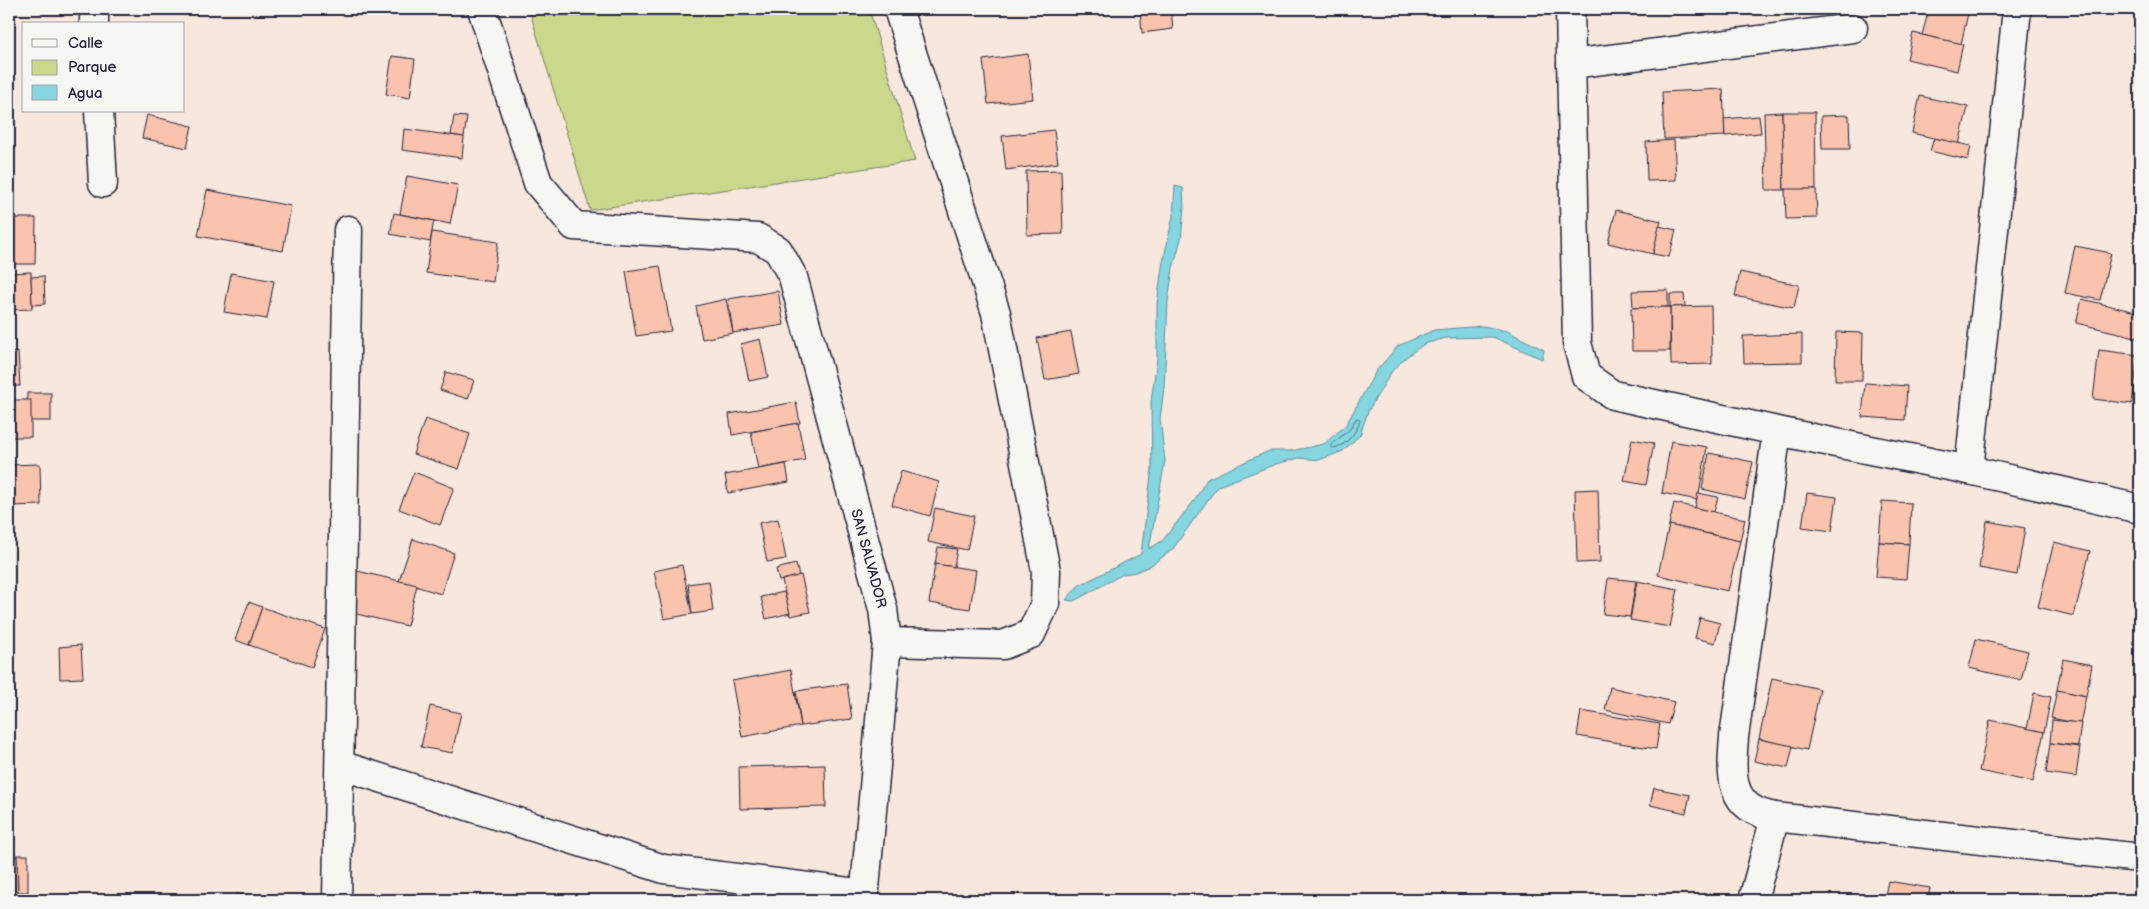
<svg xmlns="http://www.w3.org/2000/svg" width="2149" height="909" font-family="'Balsamiq Sans',sans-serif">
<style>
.green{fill:#c9d88b;stroke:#767d63}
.water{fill:#85d6e0;stroke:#5d8e9e}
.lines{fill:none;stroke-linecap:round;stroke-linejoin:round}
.shore{stroke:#4a6a7d;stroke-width:1}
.building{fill:#f9c3ad;stroke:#22223b}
.minor-casing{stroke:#22223b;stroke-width:31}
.minor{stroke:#f6f6f2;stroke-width:28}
.labels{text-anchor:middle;stroke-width:5;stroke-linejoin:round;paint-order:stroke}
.street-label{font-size:14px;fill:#22223b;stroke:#f6f6f2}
</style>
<rect width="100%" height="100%" fill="#f7e7dd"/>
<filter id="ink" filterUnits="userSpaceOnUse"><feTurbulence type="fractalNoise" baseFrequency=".02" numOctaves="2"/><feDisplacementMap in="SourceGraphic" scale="10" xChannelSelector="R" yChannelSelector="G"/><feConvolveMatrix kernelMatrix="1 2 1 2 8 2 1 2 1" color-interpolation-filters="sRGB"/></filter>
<g filter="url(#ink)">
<!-- green -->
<polygon class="green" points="529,9 869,9 915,161 590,210"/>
<!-- water -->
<polygon class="water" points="1175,186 1183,188 1184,208 1181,239 1173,268 1168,301 1164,388 1160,419 1165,461 1149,549 1162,541 1194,501 1207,479 1269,451 1291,451 1324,444 1346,425 1376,371 1398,346 1434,330 1483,326 1507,331 1544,350 1542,359 1493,337 1446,338 1424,344 1406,357 1392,371 1368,411 1360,435 1343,451 1319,460 1299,458 1276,464 1218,486 1172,550 1150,566 1136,572 1123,574 1074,601 1066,600 1078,586 1141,554 1152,468 1151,402 1157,359 1157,304 1162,267 1173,216"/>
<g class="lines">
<!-- shore -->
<path class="shore" d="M1356,419l2,-1 2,3c-4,12 -15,27 -29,27v-3l19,-16z"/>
</g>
<!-- building -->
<g class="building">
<polygon points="1140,9 1171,9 1173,29 1142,33"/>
<polygon points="1929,9 1969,9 1961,44 1922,35"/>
<polygon points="1913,33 1963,44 1957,71 1907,59"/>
<polygon points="1028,54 1033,99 988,104 983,60"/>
<polygon points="392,56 415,59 410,98 386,94"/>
<polygon points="1723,89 1725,136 1664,139 1662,92"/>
<polygon points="1920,96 1968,107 1959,144 1912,133"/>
<polygon points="1782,112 1784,190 1766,190 1764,113"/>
<polygon points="1782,112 1815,112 1816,189 1784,190"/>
<polygon points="147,115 192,126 187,148 142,138"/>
<polygon points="1849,115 1850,149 1822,149 1821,116"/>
<polygon points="454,116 467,117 464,137 451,135"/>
<polygon points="1759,116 1761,133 1725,136 1724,119"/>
<polygon points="404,129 464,137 462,158 402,150"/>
<polygon points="1054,130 1058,163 1006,170 1002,136"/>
<polygon points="1934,138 1971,146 1968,160 1930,151"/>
<polygon points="1674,140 1676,180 1647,181 1646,142"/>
<polygon points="1061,170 1063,234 1027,235 1026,171"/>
<polygon points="407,176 458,185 450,224 400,214"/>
<polygon points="1785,189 1816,189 1817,218 1786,219"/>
<polygon points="207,190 291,206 283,251 198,236"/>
<polygon points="1616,210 1661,221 1653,254 1608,243"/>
<polygon points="394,213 434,221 430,242 390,234"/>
<polygon points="9,218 36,218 35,264 9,264"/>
<polygon points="1659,226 1676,230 1669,257 1653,254"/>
<polygon points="432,232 498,242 493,282 426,273"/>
<polygon points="2075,246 2111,253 2100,300 2065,293"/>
<polygon points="660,266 671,331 636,336 626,271"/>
<polygon points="31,272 32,309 9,310 9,273"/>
<polygon points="1740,272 1799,285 1794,308 1735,296"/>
<polygon points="231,273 274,281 267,319 224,312"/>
<polygon points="44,276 45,304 32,305 31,277"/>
<polygon points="1668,290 1668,307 1633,308 1632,291"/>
<polygon points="778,291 784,325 733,333 728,299"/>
<polygon points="1670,294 1684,294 1685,307 1670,307"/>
<polygon points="726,299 733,333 702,339 696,306"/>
<polygon points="2082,299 2140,313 2140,338 2076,323"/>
<polygon points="1711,306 1712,364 1671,365 1670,307"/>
<polygon points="1670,307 1670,351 1632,351 1631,308"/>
<polygon points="1071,332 1079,374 1045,380 1037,338"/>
<polygon points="1836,332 1863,333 1862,381 1835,381"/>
<polygon points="1802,334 1802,362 1744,363 1743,336"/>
<polygon points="760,339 768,377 749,381 741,344"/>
<polygon points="2099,350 2138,355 2132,404 2093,399"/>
<polygon points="18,352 20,386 9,386 9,353"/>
<polygon points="446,372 474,380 468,399 440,390"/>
<polygon points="1865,383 1907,386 1905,420 1862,417"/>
<rect x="27" y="393" width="24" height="28"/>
<rect x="9" y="400" width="22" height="37"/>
<polygon points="796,402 800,423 732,435 729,414"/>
<polygon points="425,419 470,434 459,469 413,454"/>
<polygon points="798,423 805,460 758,469 751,432"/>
<polygon points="1632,439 1654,443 1646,485 1624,481"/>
<polygon points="1671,441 1707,447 1698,500 1662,493"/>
<polygon points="1709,453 1753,462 1745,499 1702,489"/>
<polygon points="40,464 41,505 9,506 9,465"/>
<polygon points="786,464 789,482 728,493 725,475"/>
<polygon points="901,471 939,482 930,516 892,505"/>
<polygon points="414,472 454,488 440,525 399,509"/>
<polygon points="1598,489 1600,562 1577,563 1575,490"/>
<polygon points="1698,493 1718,497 1714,512 1695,508"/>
<polygon points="1807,493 1837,497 1832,531 1802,527"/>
<polygon points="1882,501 1911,503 1909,544 1879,542"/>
<polygon points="1674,503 1745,519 1740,541 1669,525"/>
<polygon points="935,508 974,516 967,550 928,542"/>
<polygon points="778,519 786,559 767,562 759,523"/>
<polygon points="1987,521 2025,528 2017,575 1979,568"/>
<polygon points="1669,525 1740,541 1728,591 1658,575"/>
<polygon points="413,539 454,553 441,594 399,581"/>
<polygon points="1879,542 1909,544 1906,579 1876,577"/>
<polygon points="2054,542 2090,551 2074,616 2038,607"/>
<polygon points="938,547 957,549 954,567 935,564"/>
<polygon points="796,564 799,576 779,581 776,569"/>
<polygon points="935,564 976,570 970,609 929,603"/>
<polygon points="682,565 692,614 664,619 654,571"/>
<polygon points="353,570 417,585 407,626 344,611"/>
<polygon points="801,575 810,612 790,616 782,580"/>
<polygon points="1608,578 1636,581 1630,617 1603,614"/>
<polygon points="709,581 713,611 692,614 688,584"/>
<polygon points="1637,581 1678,589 1670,627 1630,620"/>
<polygon points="784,592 790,613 766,619 761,597"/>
<polygon points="249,602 262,607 249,645 235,640"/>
<polygon points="262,607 325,629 312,667 249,645"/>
<polygon points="1700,618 1720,623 1715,643 1695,638"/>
<polygon points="1976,639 2028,651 2021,680 1969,668"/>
<polygon points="81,645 83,678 60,679 59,647"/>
<polygon points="2063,659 2092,665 2086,696 2057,690"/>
<polygon points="791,670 801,726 742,737 732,681"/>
<polygon points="1772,678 1820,689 1807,750 1759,739"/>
<polygon points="847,684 852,719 801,726 796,691"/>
<polygon points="1610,687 1674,702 1668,724 1605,710"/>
<polygon points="2057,690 2086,696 2080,724 2051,718"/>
<polygon points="2034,693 2051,697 2044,732 2027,729"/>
<polygon points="430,706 461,713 452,753 421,747"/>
<polygon points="1581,711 1660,724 1656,749 1577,736"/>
<polygon points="1990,720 2044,732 2033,782 1979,771"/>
<polygon points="2052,720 2081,723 2078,746 2050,743"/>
<polygon points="1759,739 1793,746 1788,768 1754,761"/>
<polygon points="2050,743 2080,747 2076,777 2046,773"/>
<polygon points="825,765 826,807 740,809 739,767"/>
<polygon points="1654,788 1690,795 1686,813 1650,805"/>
<polygon points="9,855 17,855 18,892 9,893"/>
<polygon points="17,855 28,855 28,892 18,892"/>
<polygon points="1888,881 1930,888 1928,900 1884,900"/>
<polygon points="236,894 273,897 272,900 235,900"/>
<polygon points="2054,895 2082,900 2053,900"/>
</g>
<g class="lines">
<!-- minor casing -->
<g class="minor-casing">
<g id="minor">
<polyline points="94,9 94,24"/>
<path id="s1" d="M482,9l56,174 36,43 184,12 20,12 15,27 90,332 4,33 -23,258"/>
<polyline points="1570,9 1577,343 1586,376 1613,395 1777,431 1969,470 2140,509"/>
<polyline points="1571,64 1853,28"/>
<polyline points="99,111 103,183"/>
<polyline points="1969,470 2017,9"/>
<polyline points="887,642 1003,645 1031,634 1045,604 1046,571 996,313 898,9"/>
<polyline points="340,765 664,869 865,894"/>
<polyline points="1775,817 2140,858"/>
<polyline points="337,900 348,230"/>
<path d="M1753,900l22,-83c-47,-8 -44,-42 -41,-80l43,-306"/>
</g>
</g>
<!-- minor -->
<use href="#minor" class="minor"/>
</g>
</g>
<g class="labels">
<!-- street labels -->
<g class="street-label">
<text dy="5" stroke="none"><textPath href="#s1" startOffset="769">SAN SALVADOR</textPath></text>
</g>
</g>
<!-- margin -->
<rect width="2149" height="909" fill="none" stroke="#f6f6f2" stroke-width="30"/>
<rect x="15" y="15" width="2119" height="879" fill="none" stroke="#22223b" stroke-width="2" filter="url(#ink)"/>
<!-- legend -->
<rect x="22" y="22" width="162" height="90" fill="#f6f6f2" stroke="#a1a1a9"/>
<rect x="32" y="39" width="25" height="8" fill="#f6f6f2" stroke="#a1a1a9"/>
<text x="68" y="48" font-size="15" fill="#22223b">Calle</text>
<rect x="32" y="60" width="25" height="15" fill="#c9d88b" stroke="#a1a1a9"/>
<text x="68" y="72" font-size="15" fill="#22223b">Parque</text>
<rect x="32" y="85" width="25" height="15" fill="#85d6e0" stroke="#a1a1a9"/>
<text x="68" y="98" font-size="15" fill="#22223b">Agua</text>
</svg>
